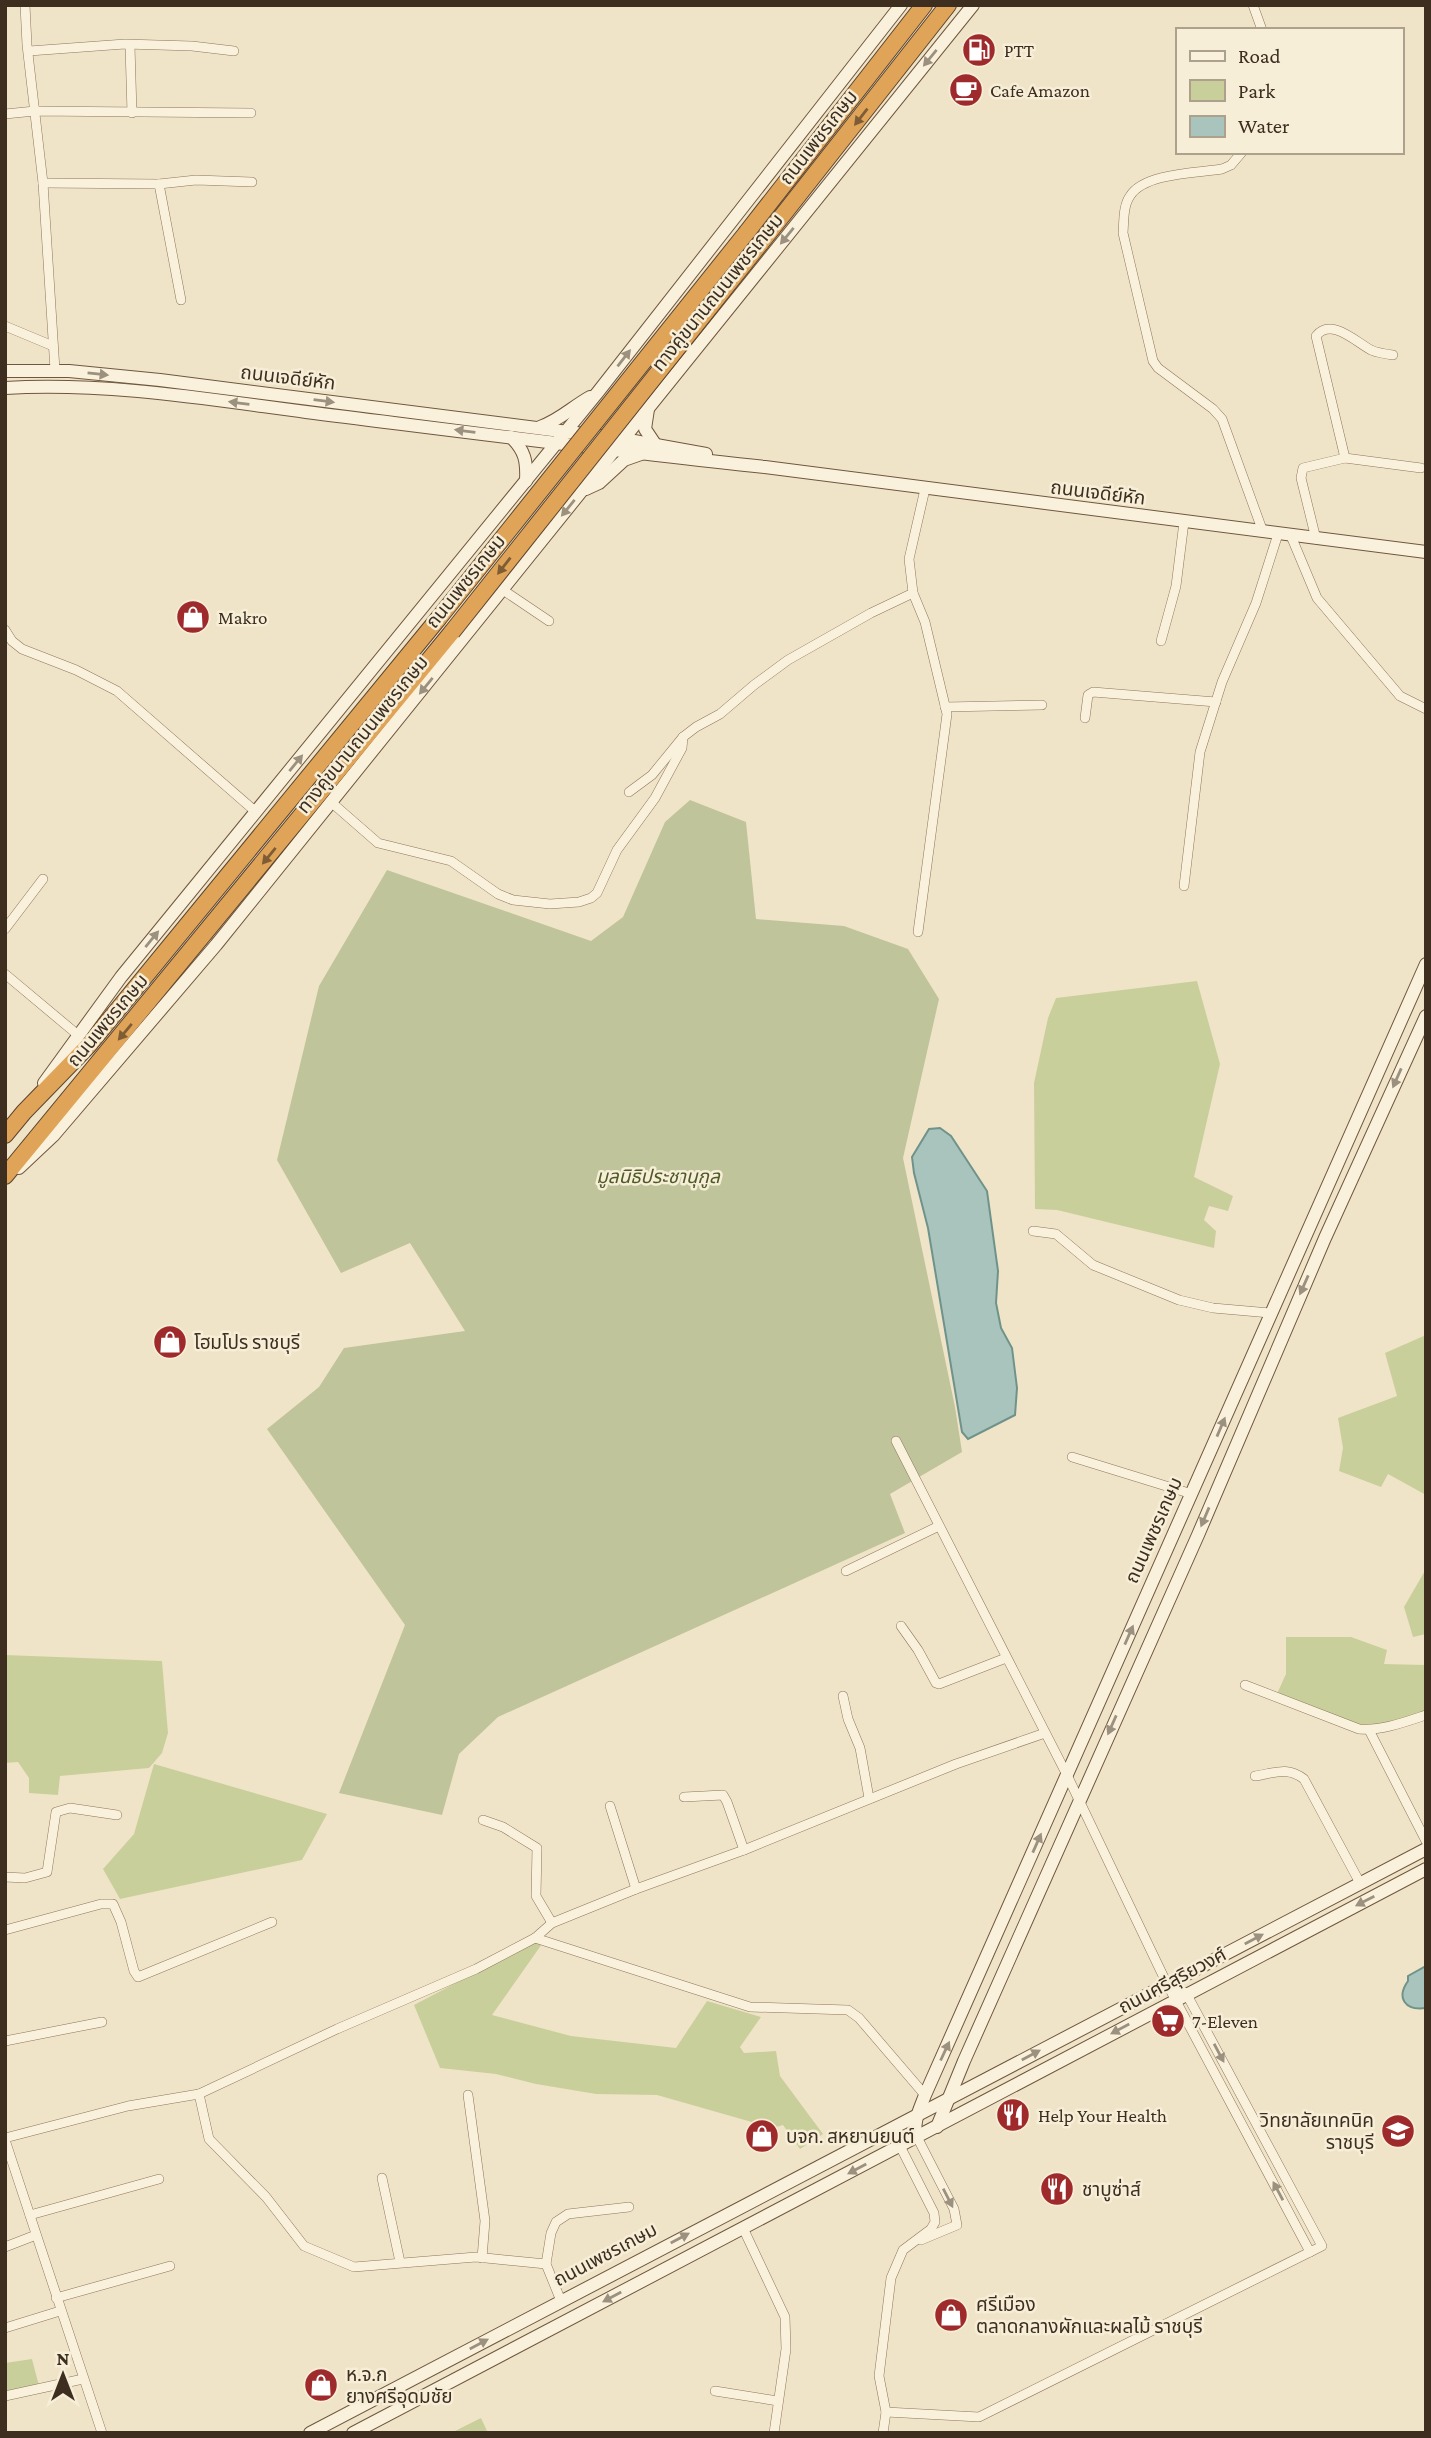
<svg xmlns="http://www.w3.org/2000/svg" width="1431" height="2438" font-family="'Crimson Pro','Noto Sans Thai',serif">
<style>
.green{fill:#c9cf9b}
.cemetery{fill:#bfc49a}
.water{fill:#a9c4bc;stroke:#6f938a;stroke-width:2}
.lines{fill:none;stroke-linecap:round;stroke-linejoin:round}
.street-casing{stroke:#8d765c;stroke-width:10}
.secondary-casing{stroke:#6f573f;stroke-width:14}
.highway-casing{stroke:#5b4430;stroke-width:18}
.street{stroke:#faf1dc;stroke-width:9}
.secondary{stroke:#faf1dc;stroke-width:12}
.highway{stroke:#e0a458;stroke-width:16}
.highway-bridge-casing{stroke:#5b4430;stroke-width:18;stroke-linecap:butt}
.highway-bridge{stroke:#e0a458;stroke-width:16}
.oneway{fill:#9c907e}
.oneway2{fill:#7e5d36}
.labels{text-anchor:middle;stroke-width:5;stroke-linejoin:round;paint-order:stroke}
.poi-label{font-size:19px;fill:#3d2e20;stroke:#f7eed8;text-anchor:start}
.street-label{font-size:19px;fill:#3d2e20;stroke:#f7eed8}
.park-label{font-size:19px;font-style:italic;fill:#4d5a26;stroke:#f7eed8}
</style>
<rect width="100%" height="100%" fill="#f0e4c8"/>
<!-- green -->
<g class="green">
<polygon points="1197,981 1220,1064 1194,1177 1233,1196 1228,1211 1209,1206 1204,1220 1216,1231 1214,1248 1057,1210 1035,1209 1034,1083 1048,1018 1056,998"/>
<polygon points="1426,1335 1426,1495 1388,1474 1381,1487 1339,1471 1343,1448 1338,1418 1397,1396 1385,1353"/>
<polygon points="1426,1569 1426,1634 1413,1637 1404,1607"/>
<polygon points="1286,1637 1351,1637 1387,1650 1384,1664 1426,1665 1426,1715 1369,1730 1276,1696 1286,1674"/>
<polygon points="5,1655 162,1661 168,1733 162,1753 149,1768 60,1776 58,1795 29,1793 29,1778 18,1762 5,1763"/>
<polygon points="154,1764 327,1814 302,1860 120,1899 103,1869 134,1834"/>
<polygon points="534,1942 542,1944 492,2015 571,2036 676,2048 707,2001 761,2017 740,2047 744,2053 776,2051 780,2076 823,2134 800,2149 783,2125 773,2128 657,2095 596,2094 536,2084 496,2074 440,2068 414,2005"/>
<polygon points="32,2359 39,2386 5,2393 5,2363"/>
<polygon points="481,2418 488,2433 451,2433"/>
</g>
<!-- cemetery -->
<polygon class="cemetery" points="690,800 746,822 756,919 844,926 908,949 939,999 903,1158 955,1407 962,1452 890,1494 905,1533 498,1717 459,1754 442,1815 339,1793 405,1625 267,1429 319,1387 344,1348 465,1331 410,1243 341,1273 277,1160 319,986 387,870 591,941 623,917 665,822"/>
<!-- water -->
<g class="water">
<polygon points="940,1128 951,1136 987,1191 998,1271 996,1303 1001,1328 1012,1348 1017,1388 1015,1415 968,1439 962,1432 928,1228 914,1173 912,1157 929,1129"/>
<path d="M1426,1966v42c-21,3 -30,-10 -18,-27v-5z"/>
</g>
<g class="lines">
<!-- street casing -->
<g class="street-casing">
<g id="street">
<polyline points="25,5 27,45 43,183 55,370"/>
<polyline points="1253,5 1262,30"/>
<polyline points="130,46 132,113"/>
<polyline points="29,51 125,44 192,46 234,51"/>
<polyline points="5,114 35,111 251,113"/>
<path d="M1242,152l-11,13 -9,4c-25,4 -78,4 -92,27 -7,10 -6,25 -7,37l30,128 5,7 55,41 9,10 41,113"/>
<polyline points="43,183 159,184 196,180 252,182"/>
<polyline points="159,184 181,300"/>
<polyline points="5,326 53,346"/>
<path d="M1345,458l-29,-122c15,-19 40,6 55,14 7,3 14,4 22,5"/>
<polyline points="1291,536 1317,598 1400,696 1426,709"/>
<polyline points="1316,539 1301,478 1303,468 1345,458 1421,468"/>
<polyline points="503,590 549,621"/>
<polyline points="5,630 12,641 22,649 76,670 117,691 256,812"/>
<polyline points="1161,641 1176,586 1184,522"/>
<polyline points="945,707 1042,705"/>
<polyline points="1085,718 1088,695 1093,692 1216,702"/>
<polyline points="629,792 652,775 683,737 696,727 720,714 754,685 788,660 871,613 913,593"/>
<polyline points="331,802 378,843 451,861 498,894 513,900 550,904 579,902 591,898 597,893 617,850 655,798 682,748 683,737"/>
<polyline points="1184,886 1200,752 1222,682 1256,603 1278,534"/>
<polyline points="5,929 43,879"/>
<polyline points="918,932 947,714 925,622 913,593 909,559 925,489"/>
<polyline points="5,974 78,1035"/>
<polyline points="1033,1231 1056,1234 1093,1265 1179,1300 1213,1308 1270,1313"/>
<polyline points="896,1441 1067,1775 1167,1984 1310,2252"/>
<polyline points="1072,1457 1192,1494"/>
<polyline points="846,1571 939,1526"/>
<polyline points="901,1626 918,1650 936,1683 939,1684 1006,1658"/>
<path d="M1245,1685l114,44c22,2 46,-7 67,-14"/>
<polyline points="843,1696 848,1719 860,1748 869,1798"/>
<polyline points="1369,1730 1426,1841"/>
<path d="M1255,1776c20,-3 32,-10 49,3l56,104"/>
<polyline points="684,1797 723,1795 727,1802 744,1850"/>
<polyline points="610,1806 636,1889"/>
<polyline points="483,1820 503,1827 537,1848 536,1896 552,1923"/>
<polyline points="5,1877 25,1878 47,1872 56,1812 70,1808 117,1815"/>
<polyline points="5,1930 101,1904 113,1904 121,1922 134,1971 138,1977 272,1922"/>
<polyline points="535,1938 750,2007 848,2010 859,2018 925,2095"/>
<polyline points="5,2041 102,2022"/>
<polyline points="199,2094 209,2139 266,2197 304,2246 354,2267 476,2257 546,2264"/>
<polyline points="468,2095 485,2221 482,2258"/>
<polyline points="917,2137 954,2209 957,2225 921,2240"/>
<polyline points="5,2138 128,2106 199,2094 337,2029 476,1969 535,1938 552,1923 636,1889 744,1850 956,1764 1045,1733"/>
<polyline points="5,2140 102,2433"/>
<polyline points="382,2178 400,2262"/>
<polyline points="30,2215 159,2179"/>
<polyline points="743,2228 785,2317 786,2349 774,2433"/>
<polyline points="5,2247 36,2235"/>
<polyline points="56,2298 170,2266"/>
<polyline points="561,2301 546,2264 551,2233 556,2222 568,2214 629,2207"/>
<polyline points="5,2328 60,2311"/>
<polyline points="715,2391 778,2401"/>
<polyline points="5,2396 83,2379"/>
<polyline points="886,2412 979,2417 1322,2246 1186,1993 1167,1984"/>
<polyline points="883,2433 886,2412 879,2376 891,2278 903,2250 931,2229 935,2222 934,2213 900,2146"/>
</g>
</g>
<!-- secondary casing -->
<g class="secondary-casing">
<g id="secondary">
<polyline points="5,371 69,371 160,380 623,439 706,454"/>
<path d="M5,388c101,-6 202,11 301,24 153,19 306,39 459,55l661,85"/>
<polyline points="648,409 645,429 655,444"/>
<path d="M540,427c20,-7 32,-20 50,-30"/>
<path d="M511,437c14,14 16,24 15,44"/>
<polyline points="586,489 599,483 624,460 641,454"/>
<polyline points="44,1083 121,977 598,392 901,5"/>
<polyline points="19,1168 53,1136 216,945 973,5"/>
<polyline points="937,2127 964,2061 1198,1535 1325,1238 1426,1016"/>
<path d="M917,2137c-5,-14 3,-28 8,-42l501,-1131"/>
<polyline points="310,2433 1426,1849"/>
<polyline points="353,2433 1426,1869"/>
</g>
</g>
<!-- highway casing -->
<g class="highway-casing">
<g id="highway">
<polyline points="747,232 924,5"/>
<polyline points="760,244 948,5"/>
<polyline points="5,1135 24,1112 88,1046 438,619"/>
<polyline points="5,1176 452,632"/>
</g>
</g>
<!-- street -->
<use href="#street" class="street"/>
<!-- secondary -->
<use href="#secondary" class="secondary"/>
<!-- highway -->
<use href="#highway" class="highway"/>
<!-- highway-bridge casing -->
<g class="highway-bridge-casing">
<g id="highway-bridge">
<polyline points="438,619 747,232"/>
<polyline points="452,632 760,244"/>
</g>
</g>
<!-- highway-bridge -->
<use href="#highway-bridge" class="highway-bridge"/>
</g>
<!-- one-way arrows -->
<defs><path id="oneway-solid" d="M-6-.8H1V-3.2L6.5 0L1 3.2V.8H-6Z" transform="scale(1.75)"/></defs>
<g class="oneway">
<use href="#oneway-solid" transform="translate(930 58) rotate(129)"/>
<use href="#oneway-solid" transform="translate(787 236) rotate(129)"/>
<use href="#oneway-solid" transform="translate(624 358) rotate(-52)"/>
<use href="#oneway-solid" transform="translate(98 374) rotate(6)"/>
<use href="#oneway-solid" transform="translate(324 401) rotate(7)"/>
<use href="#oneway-solid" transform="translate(239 403) rotate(-173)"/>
<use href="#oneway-solid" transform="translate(465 431) rotate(-173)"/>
<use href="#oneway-solid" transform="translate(568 508) rotate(129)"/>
<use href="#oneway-solid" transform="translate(426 686) rotate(129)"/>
<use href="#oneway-solid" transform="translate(296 763) rotate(-51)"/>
<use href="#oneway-solid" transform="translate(152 939) rotate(-51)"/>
<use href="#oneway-solid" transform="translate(1397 1078) rotate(114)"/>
<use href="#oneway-solid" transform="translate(1304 1285) rotate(114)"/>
<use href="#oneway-solid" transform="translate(1221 1427) rotate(-67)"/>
<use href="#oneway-solid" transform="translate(1205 1517) rotate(113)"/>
<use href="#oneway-solid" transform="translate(1129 1635) rotate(-66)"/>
<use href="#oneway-solid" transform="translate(1112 1725) rotate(114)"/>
<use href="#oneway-solid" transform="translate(1037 1843) rotate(-66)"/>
<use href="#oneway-solid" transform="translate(1365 1901) rotate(153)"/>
<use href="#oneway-solid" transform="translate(1254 1939) rotate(-28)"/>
<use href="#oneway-solid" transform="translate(1120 2029) rotate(152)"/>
<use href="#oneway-solid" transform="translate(945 2051) rotate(-65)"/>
<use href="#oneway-solid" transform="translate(1219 2053) rotate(62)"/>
<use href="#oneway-solid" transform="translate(1031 2055) rotate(-28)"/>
<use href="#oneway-solid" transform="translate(857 2169) rotate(152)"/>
<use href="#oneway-solid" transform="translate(1278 2191) rotate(-118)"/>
<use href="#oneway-solid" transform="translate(948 2198) rotate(63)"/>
<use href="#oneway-solid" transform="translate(680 2238) rotate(-28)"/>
<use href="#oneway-solid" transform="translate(612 2297) rotate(152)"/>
<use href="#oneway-solid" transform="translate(479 2344) rotate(-28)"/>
</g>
<g class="oneway2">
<use href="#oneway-solid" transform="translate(861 117) rotate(128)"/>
<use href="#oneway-solid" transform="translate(504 566) rotate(128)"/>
<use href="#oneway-solid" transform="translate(269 856) rotate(129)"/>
<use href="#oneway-solid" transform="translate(125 1032) rotate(130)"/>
</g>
<!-- icons -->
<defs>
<g id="fuel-disc" transform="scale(1.75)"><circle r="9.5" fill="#9e2a2b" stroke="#f7eed8"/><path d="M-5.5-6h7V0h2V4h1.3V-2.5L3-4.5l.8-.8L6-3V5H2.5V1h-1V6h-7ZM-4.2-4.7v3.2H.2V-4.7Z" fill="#fff"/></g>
<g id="cafe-disc" transform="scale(1.75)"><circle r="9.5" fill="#9e2a2b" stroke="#f7eed8"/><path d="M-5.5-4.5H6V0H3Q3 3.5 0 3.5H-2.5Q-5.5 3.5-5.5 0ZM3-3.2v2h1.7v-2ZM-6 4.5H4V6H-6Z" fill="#fff"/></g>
<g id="shop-disc" transform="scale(1.75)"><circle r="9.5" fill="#9e2a2b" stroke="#f7eed8"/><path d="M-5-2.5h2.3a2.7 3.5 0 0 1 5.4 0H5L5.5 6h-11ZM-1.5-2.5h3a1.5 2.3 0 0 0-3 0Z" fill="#fff"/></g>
<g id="supermarket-disc" transform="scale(1.75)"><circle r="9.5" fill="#9e2a2b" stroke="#f7eed8"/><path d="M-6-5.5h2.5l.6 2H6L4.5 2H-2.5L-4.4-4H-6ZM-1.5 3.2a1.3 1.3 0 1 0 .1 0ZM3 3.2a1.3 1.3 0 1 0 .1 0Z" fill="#fff"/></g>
<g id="restaurant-disc" transform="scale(1.75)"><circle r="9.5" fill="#9e2a2b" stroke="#f7eed8"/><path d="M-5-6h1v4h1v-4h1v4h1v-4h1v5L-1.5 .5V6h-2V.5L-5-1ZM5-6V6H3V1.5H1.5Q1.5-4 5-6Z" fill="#fff"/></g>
<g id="university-disc" transform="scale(1.75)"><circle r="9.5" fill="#9e2a2b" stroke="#f7eed8"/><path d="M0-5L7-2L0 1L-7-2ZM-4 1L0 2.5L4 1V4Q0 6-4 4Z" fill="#fff"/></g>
</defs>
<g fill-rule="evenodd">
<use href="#fuel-disc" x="979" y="50"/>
<use href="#cafe-disc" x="966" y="90"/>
<use href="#shop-disc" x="193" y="617"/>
<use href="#shop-disc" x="170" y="1342"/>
<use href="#supermarket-disc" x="1168" y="2021"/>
<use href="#restaurant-disc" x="1013" y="2115"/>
<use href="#university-disc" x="1398" y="2131"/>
<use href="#shop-disc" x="762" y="2136"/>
<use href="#restaurant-disc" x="1057" y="2189"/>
<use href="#shop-disc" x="951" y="2315"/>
<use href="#shop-disc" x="321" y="2385"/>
</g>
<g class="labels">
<!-- poi labels -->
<g class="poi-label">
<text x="1004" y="57">PTT</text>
<text x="990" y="97">Cafe Amazon</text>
<text x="218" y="624">Makro</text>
<text x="194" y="1349">โฮมโปร ราชบุรี</text>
<text x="1192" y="2028">7-Eleven</text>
<text x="1038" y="2122">Help Your Health</text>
<text x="1374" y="2127" text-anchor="end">วิทยาลัยเทคนิค<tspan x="1374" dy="22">ราชบุรี</tspan></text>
<text x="786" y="2143">บจก. สหยานยนต์</text>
<text x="1082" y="2196">ชาบูซ่าส์</text>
<text x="976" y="2311">ศรีเมือง<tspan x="976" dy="22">ตลาดกลางผักและผลไม้ ราชบุรี</tspan></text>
<text x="346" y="2381">ห.จ.ก<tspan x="346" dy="22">ยางศรีอุดมชัย</tspan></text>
</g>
<!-- street labels -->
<g class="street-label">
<text transform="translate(818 137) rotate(-52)" y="7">ถนนเพชรเกษม</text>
<text transform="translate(717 292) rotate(-51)" y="7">ทางคู่ขนานถนนเพชรเกษม</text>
<text transform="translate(288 377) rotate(7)" y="7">ถนนเจดีย์หัก</text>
<text transform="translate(1098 492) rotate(7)" y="7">ถนนเจดีย์หัก</text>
<text transform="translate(465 581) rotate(-51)" y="7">ถนนเพชรเกษม</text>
<text transform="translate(362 734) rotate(-51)" y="7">ทางคู่ขนานถนนเพชรเกษม</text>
<text transform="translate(107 1020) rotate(-50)" y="7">ถนนเพชรเกษม</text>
<text transform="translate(1153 1530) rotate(-66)" y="7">ถนนเพชรเกษม</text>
<text transform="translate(1172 1980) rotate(-28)" y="7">ถนนศรีสุริยวงศ์</text>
<text transform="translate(605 2254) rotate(-28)" y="7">ถนนเพชรเกษม</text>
</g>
<!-- park labels -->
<g class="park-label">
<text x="658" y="1183">มูลนิธิประชานุกูล</text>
</g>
</g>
<!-- border -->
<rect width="1431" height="2438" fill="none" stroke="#3d2e20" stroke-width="14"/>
<!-- legend -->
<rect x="1176" y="28" width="228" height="126" fill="#f7eed8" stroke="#ada18e" stroke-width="2"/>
<rect x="1190" y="51" width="35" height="10" fill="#faf1dc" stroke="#ada18e" stroke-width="2"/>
<text x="1238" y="63" font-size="21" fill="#3d2e20">Road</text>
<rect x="1190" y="80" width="35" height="21" fill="#c9cf9b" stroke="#ada18e" stroke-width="2"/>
<text x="1238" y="98" font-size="21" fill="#3d2e20">Park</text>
<rect x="1190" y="116" width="35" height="21" fill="#a9c4bc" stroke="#ada18e" stroke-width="2"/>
<text x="1238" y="133" font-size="21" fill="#3d2e20">Water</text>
<!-- north arrow -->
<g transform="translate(63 2375)" stroke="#f7eed8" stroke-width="5" paint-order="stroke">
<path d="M0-5L12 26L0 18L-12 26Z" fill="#3d2e20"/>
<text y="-10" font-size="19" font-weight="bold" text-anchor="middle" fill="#3d2e20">N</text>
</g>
</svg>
